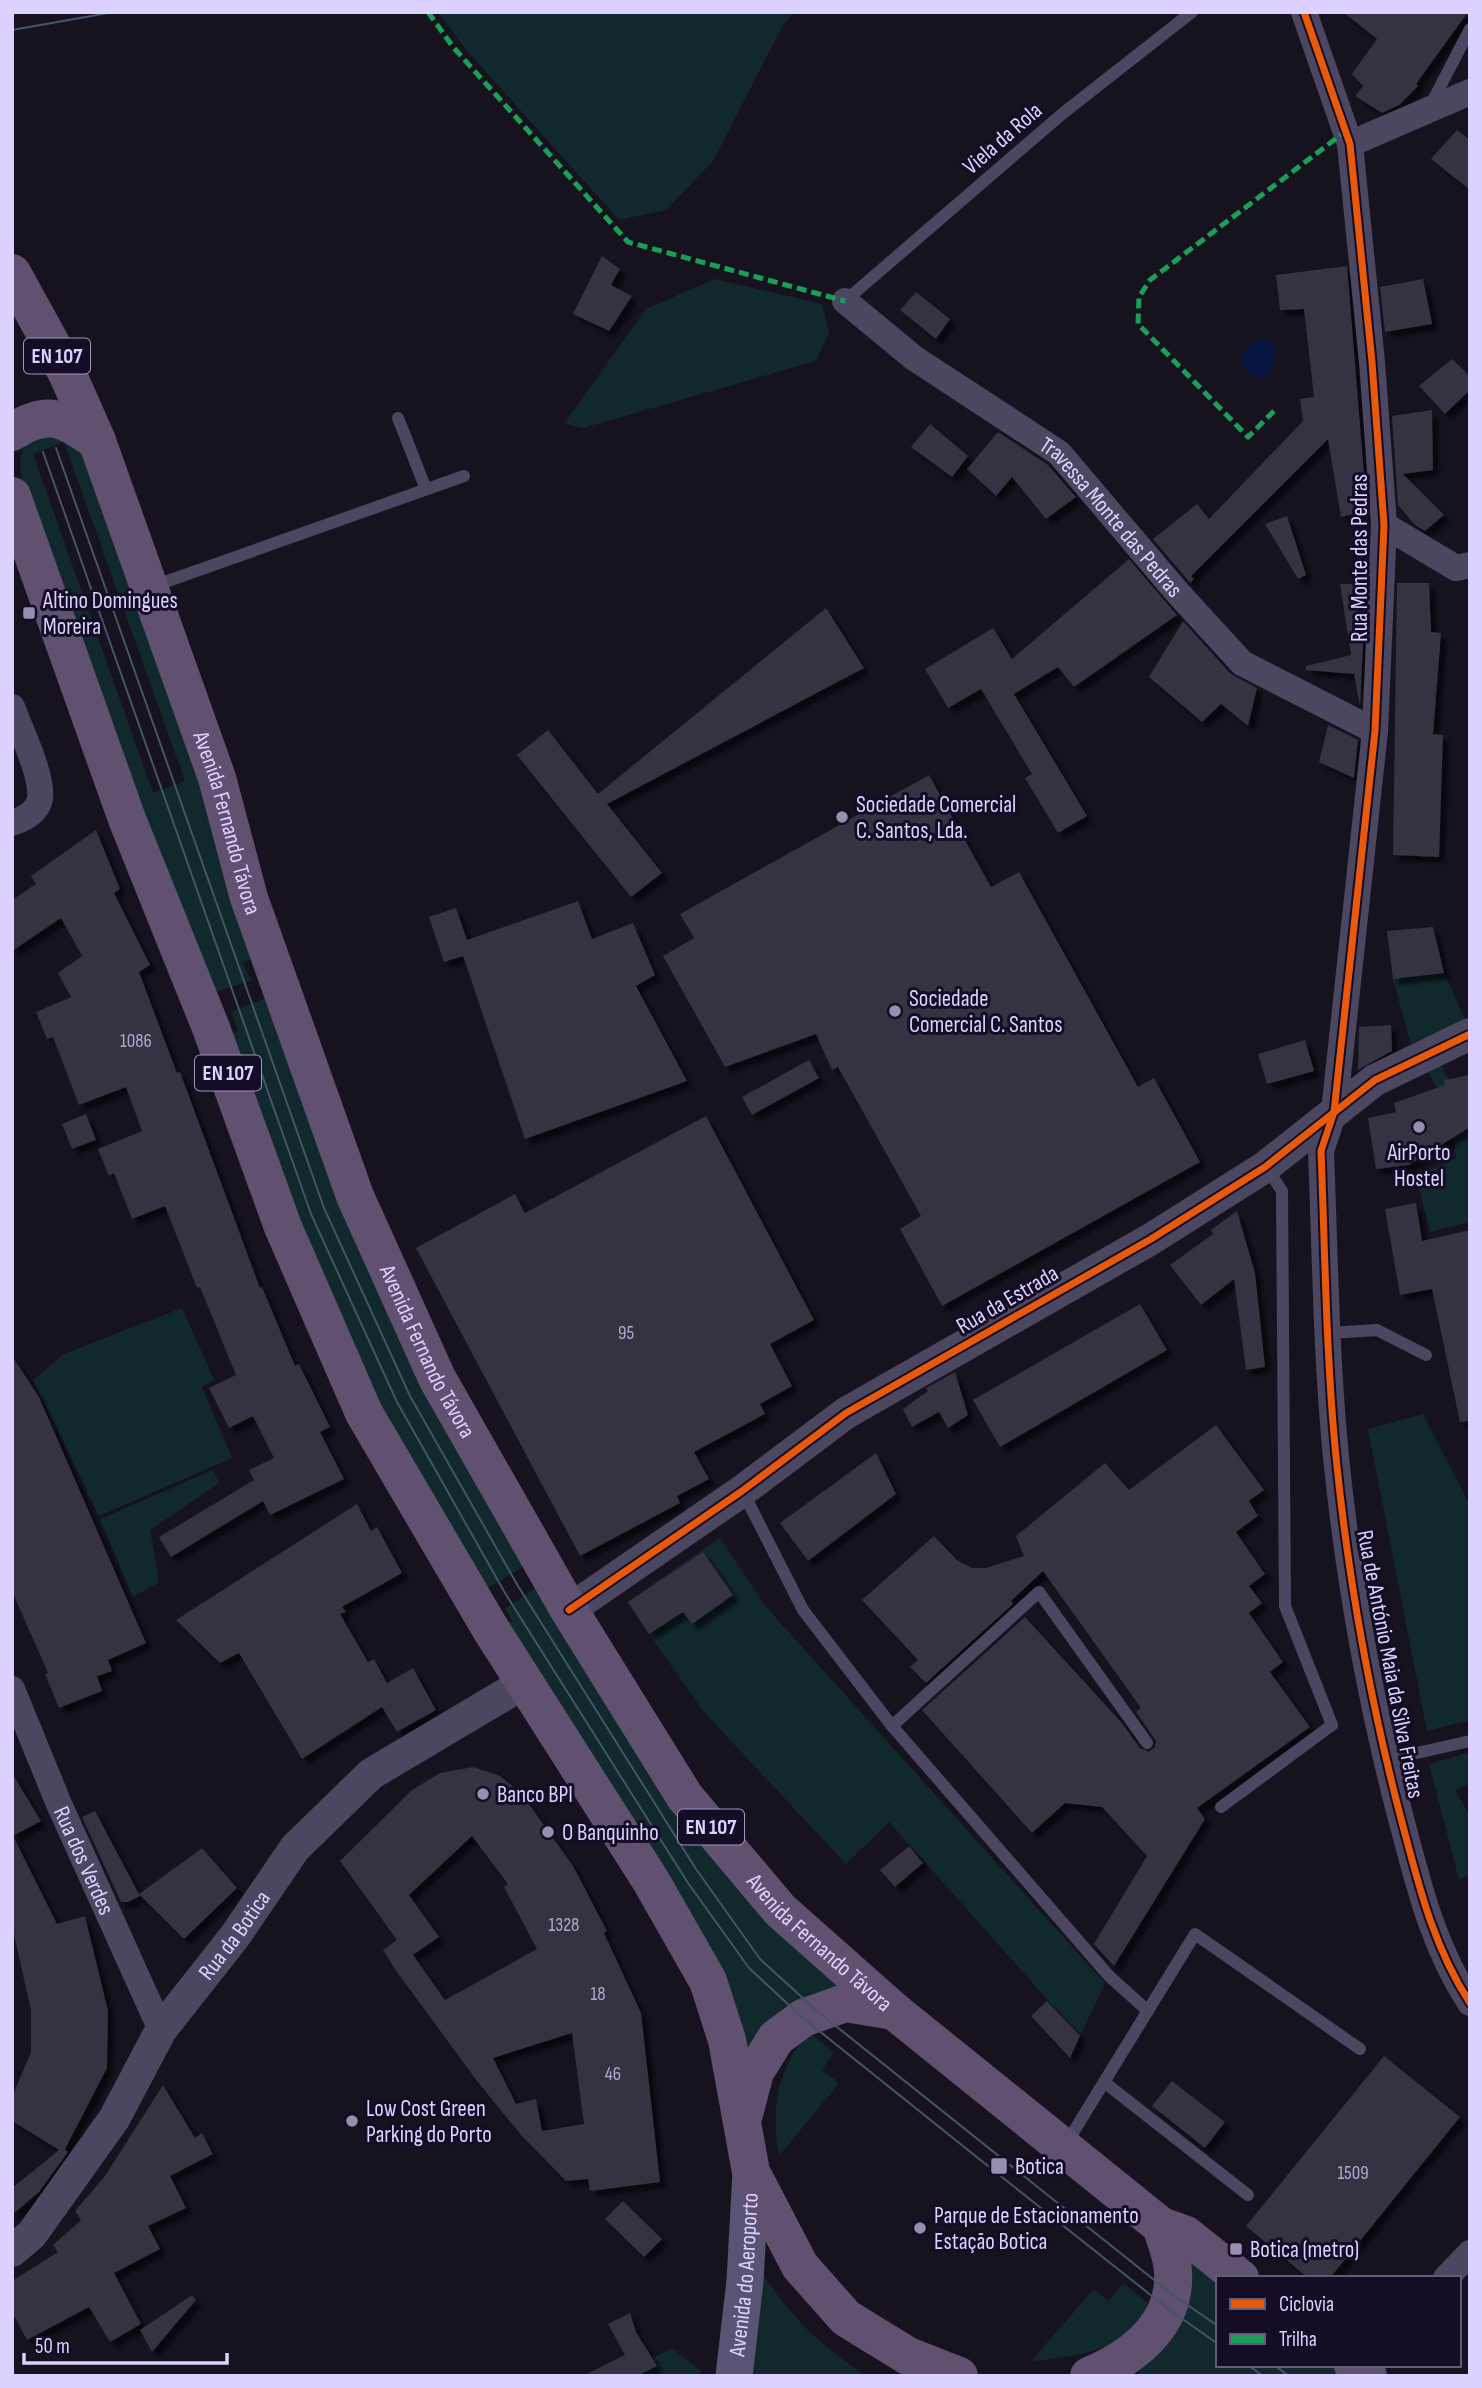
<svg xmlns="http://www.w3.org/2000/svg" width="1482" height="2388" font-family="'Sofia Sans Condensed',sans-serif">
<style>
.green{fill:#11292d;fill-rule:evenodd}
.water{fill:#081541}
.building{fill:#363042;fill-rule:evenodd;filter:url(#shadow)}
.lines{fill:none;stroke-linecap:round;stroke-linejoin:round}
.service{stroke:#4c4760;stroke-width:12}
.minor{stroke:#4c4760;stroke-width:26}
.tertiary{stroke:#4c4760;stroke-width:32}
.secondary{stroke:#595473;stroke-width:37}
.primary{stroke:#615171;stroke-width:38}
.tram{stroke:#44546a;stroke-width:2}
.quiet{stroke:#1a9f57;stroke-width:5;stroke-dasharray:10 5;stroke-linecap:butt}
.cycleway-casing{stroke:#140d25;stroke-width:11}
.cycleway{stroke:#e8590c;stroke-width:7}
.poi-dot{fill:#978eb1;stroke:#140d25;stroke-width:2.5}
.labels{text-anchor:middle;stroke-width:6;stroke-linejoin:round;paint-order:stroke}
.number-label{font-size:19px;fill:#b2a9d0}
.shield{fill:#140d25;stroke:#a096be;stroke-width:2}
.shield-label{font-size:21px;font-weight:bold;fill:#dcd1ff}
.street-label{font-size:23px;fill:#dcd1ff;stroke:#140d25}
.poi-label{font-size:23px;fill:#dcd1ff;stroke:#140d25;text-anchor:start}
</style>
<defs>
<filter id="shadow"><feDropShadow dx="6" dy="6" stdDeviation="2" flood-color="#0009"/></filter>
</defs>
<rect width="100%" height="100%" fill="#16131f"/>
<!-- green -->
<g class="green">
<polygon points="438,12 794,12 783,25 713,161 666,210 619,220 468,52"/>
<polygon points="715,279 822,304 829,333 816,361 583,428 564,424 646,309"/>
<path d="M30,437l49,2 121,338 55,181 -12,4 8,19 -37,11 -72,-173 -120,-338c-3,-18 -3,-29 8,-44zM64,442l121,339 -32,12 -120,-339z"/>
<polygon points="1444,973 1465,1020 1411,1044 1393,979"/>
<polygon points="268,997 524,1566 482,1592 380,1411 321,1281 227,1036 238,1031 231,1012"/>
<polygon points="1439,1060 1449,1082 1470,1073 1470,1222 1430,1232 1416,1176 1456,1158 1449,1110 1425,1067"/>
<polygon points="182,1308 214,1380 202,1387 232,1458 99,1516 33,1380 64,1354"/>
<polygon points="1423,1414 1470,1506 1470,1720 1427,1731 1368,1429"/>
<polygon points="213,1470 219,1483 150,1530 159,1582 133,1597 100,1519"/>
<polygon points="720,1538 766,1607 1105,1983 1080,2036 889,1822 846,1864 703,1711 627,1602"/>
<path d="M538,1587l308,400c-49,9 -75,19 -98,66l-246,-427 10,-5 -7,-13z"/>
<polygon points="1470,1752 1470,1783 1455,1790 1470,1816 1470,1874 1459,1880 1429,1764"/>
<path d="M810,2033l24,19 -12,18 17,13 -60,73c-8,-45 -3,-90 31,-123z"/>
<path d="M1188,2260l30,22v83h114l14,11h-206l-1,-5c45,-33 46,-58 49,-111z"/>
<path d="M762,2273c33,49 55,69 104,103h-117z"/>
<path d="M1123,2283l26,21c-4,7 -8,17 -14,23 -24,26 -70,31 -104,34l63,-72 15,12z"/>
<polygon points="672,2348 701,2371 700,2376 619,2376"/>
</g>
<!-- water -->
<path class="water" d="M1263,338l11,5 2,12 -8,21c-14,4 -25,-3 -27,-17l6,-13z"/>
<!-- building -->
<g class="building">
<polygon points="1343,12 1468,12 1416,84 1418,86 1399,105 1382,113 1355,96 1363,86 1352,74 1377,39"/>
<polygon points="1457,130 1470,140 1470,190 1431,159"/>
<polygon points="602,256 620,269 611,285 632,296 609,331 573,314"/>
<polygon points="1347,266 1367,511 1341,517 1328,439 1191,576 1194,579 1190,583 1153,539 1197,504 1209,519 1303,421 1300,399 1314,397 1304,309 1280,310 1276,275"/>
<polygon points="1423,279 1432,324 1385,332 1380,287"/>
<polygon points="916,292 950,319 936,339 900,310"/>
<polygon points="1452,359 1470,376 1470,390 1445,414 1419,386"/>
<polygon points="1432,410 1433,470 1403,474 1444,515 1425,531 1415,525 1398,505 1392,416"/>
<polygon points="930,424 968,456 952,477 911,447"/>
<polygon points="998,432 1048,465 1076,497 1046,519 1012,477 996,496 967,469"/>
<polygon points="1287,516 1306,575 1298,579 1265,524"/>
<polygon points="1129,559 1177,615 1074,687 1058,667 1014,694 1087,816 1058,833 1025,778 1032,774 981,689 948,708 925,669 993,628 1012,659"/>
<polygon points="1397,583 1429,583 1431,632 1441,633 1433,734 1443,735 1439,857 1393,855"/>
<polygon points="1340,584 1366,584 1360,706 1354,674 1306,670 1306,666 1351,655"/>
<polygon points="826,608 864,668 607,804 662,873 631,897 517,755 548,730 598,794"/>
<polygon points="1183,621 1231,674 1257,688 1248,726 1221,704 1202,722 1149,677"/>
<polygon points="1328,725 1358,740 1354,778 1319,762"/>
<polygon points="929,775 991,887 1019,872 1138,1087 1154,1078 1200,1162 942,1306 900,1229 921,1216 838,1067 832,1070 816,1034 725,1067 663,956 694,938 680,914"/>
<polygon points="96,830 120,889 114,893 150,965 139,972 177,1073 180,1072 260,1288 262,1287 295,1366 299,1364 330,1427 320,1432 344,1479 270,1515 263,1501 171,1557 159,1537 254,1480 249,1470 274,1458 253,1416 229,1428 209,1388 236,1375 200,1287 197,1288 165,1206 132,1219 114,1173 109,1176 98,1149 142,1131 126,1087 79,1105 53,1037 47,1039 36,1012 71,997 58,973 82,956 61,918 12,951 12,900 36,884 31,876"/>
<polygon points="578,901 592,939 633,923 655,975 636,986 687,1081 525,1139 463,956 444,962 429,917 456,908 467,940"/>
<polygon points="1433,927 1444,973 1393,979 1387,931"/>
<polygon points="1391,1025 1392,1051 1358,1070 1359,1027"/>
<polygon points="1305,1040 1314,1071 1267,1084 1258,1054"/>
<polygon points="809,1060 819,1078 752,1115 742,1097"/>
<polygon points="1470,1075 1470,1127 1409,1165 1376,1169 1368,1118 1396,1112 1394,1103 1445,1085 1444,1080"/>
<polygon points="86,1114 96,1140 72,1149 62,1124"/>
<polygon points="706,1116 814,1320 770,1344 792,1386 760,1404 765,1414 694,1452 709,1479 677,1496 680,1503 580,1556 416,1248 515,1194 525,1213"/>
<polygon points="1416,1203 1422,1241 1470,1230 1470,1421 1460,1422 1432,1289 1400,1295 1385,1209"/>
<polygon points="1237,1211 1255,1273 1265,1367 1246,1370 1234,1279 1201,1305 1170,1265 1213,1234 1211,1230"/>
<polygon points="1140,1304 1167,1350 1000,1447 973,1400"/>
<polygon points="12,1356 39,1397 146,1643 108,1660 112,1671 97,1676 102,1691 59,1708 45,1674 48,1673 12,1591"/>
<polygon points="955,1372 968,1415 948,1428 939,1412 912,1427 903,1409 928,1391 926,1388"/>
<polygon points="1216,1425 1264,1490 1249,1501 1258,1516 1236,1532 1265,1574 1249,1586 1262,1603 1249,1613 1283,1662 1270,1672 1310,1727 1197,1808 1205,1819 1114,1966 1094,1944 1147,1856 1102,1807 1065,1803 1032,1833 922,1710 1025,1617 1122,1723 1140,1748 1149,1752 1155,1747 1156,1741 1136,1712 1141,1708 1043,1571 1011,1601 1013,1604 926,1683 910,1667 918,1660 862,1600 934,1536 957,1560 972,1568 986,1568 1024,1556 1016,1536 1105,1463 1129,1490"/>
<polygon points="876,1453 896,1494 808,1561 780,1523"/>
<polygon points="357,1504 371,1531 377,1527 402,1573 342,1607 346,1612 340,1614 368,1662 374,1659 387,1683 413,1668 436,1710 397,1732 382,1707 302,1759 239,1653 220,1663 176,1620"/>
<polygon points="703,1552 733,1595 692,1624 683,1612 649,1634 628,1602"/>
<path d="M473,1767l27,9 21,17 52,73 34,65 -3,2 37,80 19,169 -70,9 -2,-12 -22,2 -45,-46 -44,-54 -80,-109 -14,-22 14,-10 -57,-79 72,-71 28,-17zM472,1836l36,48 -4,3 33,62 -92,51 -32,-45 26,-18 -30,-42zM572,2033l12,91 -42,7 -6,-32 -20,5 -23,-46z"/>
<polygon points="12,1773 41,1821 13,1836 57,1924 85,1916 108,2011 107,2068 65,2149 68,2152 39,2192 12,2215 12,2188 59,2150 12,2121 12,2097 31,2052 31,2010 12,1926"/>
<polygon points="95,1811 140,1896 128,1902 121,1902 82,1817"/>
<polygon points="909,1846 923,1863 895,1887 880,1870"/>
<polygon points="202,1848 237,1888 184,1939 139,1894"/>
<polygon points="1047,2001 1080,2036 1070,2058 1031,2016"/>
<polygon points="1384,2056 1460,2117 1330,2278 1308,2278 1246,2226"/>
<polygon points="1172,2081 1225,2122 1205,2148 1152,2106"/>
<polygon points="163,2085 195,2138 202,2133 213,2154 170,2176 186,2208 148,2226 160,2249 114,2273 141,2324 110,2342 89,2307 27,2340 12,2312 12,2281 58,2252 53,2245 81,2220 75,2211 105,2176"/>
<polygon points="623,2201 662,2239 644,2257 605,2219"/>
<polygon points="192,2295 196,2300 152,2352 140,2330"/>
<polygon points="630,2313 636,2332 657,2366 637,2376 583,2376 625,2355 608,2324"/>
</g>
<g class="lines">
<!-- service -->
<g class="service">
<polyline points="1430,106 1470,29"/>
<polyline points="845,301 1062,114 1192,12"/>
<polyline points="398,418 426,489"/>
<polyline points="151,587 464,476"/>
<polyline points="1329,1333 1377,1330 1426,1355"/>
<polyline points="743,1492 803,1610 892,1726 1109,1976 1148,2011"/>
<polyline points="892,1726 1039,1592 1147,1743"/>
<polyline points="1386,1760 1470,1741"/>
<polyline points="1221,1807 1332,1725 1285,1606 1282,1191 1266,1167"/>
<polyline points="1104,2082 1248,2195"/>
<polyline points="1066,2144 1195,1934 1360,2049"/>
</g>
<!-- minor -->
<g class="minor">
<path d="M1304,12l46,132 22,218 12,163 -9,206 -41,381 -13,39c4,101 5,205 15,306 12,119 33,238 63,354 18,67 32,132 71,192"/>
<polyline points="1350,144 1470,92"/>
<path id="s1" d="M845,301l69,57 145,95 118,139 65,71 133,68"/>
<polyline points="1384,525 1456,568 1470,565"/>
<path d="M12,707c8,22 31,69 28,91 -2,14 -16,21 -28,25"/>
<path id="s2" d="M12,1689l47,115 102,226"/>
<polyline points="1446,2278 1470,2253"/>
</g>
<!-- tertiary -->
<g class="tertiary">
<polyline points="569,1610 742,1491 846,1413 1151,1239 1265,1167 1375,1080 1470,1034"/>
<path id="s3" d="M12,2251l20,-17 82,-115 47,-89 74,-94 60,-88 76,-74 153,-91"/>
</g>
<!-- secondary -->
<path class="secondary" id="s4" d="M734,2376l11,-95 6,-109"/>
<!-- primary -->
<g class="primary">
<path id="s5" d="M12,273l55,100 30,68 120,337 32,120 106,298 82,182 132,232 116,187 95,113 114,101 267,215 25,9 54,43"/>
<path d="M12,432c37,-24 52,-13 85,9"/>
<polyline points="12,496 127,819 211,1028 283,1227 364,1413 490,1628 651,1881 708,1981 727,2040 751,2172 800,2266 846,2318 908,2356 959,2376"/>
<polyline points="744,2114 755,2072 776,2038 803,2018 845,2003 894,2011"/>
<polyline points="1353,2365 1368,2376"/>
<path d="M1089,2376c48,-20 92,-56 83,-113 -2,-12 -7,-25 -11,-37"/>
</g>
<!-- tram -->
<g class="tram">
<polyline points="12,30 114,12"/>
<polyline points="56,448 324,1208 410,1396 518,1586 696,1869 760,1959 817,2011 1173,2295 1218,2326"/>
<polyline points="43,452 311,1214 397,1402 505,1593 688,1883 749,1968 803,2018 988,2166 1167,2308 1218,2344"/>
<polyline points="1248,2365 1263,2376"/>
<polyline points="1274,2365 1289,2376"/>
</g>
<!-- quiet -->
<g class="quiet">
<polyline points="428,12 453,47 628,242 845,301"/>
<polyline points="1274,411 1248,437 1138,324 1139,297 1150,280 1346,131"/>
</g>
<!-- cycleway casing -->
<g class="cycleway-casing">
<g id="cycleway">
<path d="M1304,12l46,132 22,218 12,163 -9,206 -41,381 -13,39c4,101 5,205 15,306 12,119 33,238 63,354 18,67 32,132 71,192"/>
<polyline points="569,1610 742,1491 846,1413 1151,1239 1265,1167 1375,1080 1470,1034"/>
</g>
</g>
<!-- cycleway -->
<use href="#cycleway" class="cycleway"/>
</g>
<!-- markers -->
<g class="poi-dot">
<rect x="22" y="606" width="14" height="14" rx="3.5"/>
<circle cx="842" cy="817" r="7"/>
<circle cx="895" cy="1011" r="7"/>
<circle cx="1419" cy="1127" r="7"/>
<circle cx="483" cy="1794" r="7"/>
<circle cx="548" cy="1832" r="7"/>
<circle cx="352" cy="2121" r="7"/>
<rect x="990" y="2157" width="18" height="18" rx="3.5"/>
<circle cx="920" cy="2228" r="7"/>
<rect x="1229" y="2242" width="14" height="14" rx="3.5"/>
</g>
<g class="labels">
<!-- number labels -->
<g class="number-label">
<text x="136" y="1047">1086</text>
<text x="626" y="1339">95</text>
<text x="564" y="1931">1328</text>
<text x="598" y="2000">18</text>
<text x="613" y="2080">46</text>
<text x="1353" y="2179">1509</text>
</g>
<!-- shield labels -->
<g class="shield">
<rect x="24" y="338.5" width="66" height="35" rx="5"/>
<rect x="195" y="1055.5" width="66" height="35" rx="5"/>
<rect x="678" y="1809.5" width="66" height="35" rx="5"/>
</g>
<g class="shield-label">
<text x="57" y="363">EN 107</text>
<text x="228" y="1080">EN 107</text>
<text x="711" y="1834">EN 107</text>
</g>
<!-- street labels -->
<g class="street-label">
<text transform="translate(1002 138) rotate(-41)" y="8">Viela da Rola</text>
<text dy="8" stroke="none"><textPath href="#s1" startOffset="345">Travessa Monte das Pedras</textPath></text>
<text transform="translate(1359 558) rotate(-90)" y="8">Rua Monte das Pedras</text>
<text dy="8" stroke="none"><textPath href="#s5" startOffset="592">Avenida Fernando Távora</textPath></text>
<text transform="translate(1007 1299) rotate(-30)" y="8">Rua da Estrada</text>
<text dy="8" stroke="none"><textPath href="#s5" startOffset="1158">Avenida Fernando Távora</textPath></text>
<text transform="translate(1391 1664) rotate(79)" y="8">Rua de António Maia da Silva Freitas</text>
<text dy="8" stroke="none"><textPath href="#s2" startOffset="186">Rua dos Verdes</textPath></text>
<text dy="8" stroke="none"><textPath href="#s3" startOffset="388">Rua da Botica</textPath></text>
<text dy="8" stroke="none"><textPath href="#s5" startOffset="1872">Avenida Fernando Távora</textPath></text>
<text dy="8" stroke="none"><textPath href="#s4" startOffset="102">Avenida do Aeroporto</textPath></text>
</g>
<!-- poi labels -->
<g class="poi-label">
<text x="43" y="608">Altino Domingues<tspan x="43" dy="26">Moreira</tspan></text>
<text x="856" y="812">Sociedade Comercial<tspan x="856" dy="26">C. Santos, Lda.</tspan></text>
<text x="909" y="1006">Sociedade<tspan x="909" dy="26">Comercial C. Santos</tspan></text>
<text x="1419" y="1160" text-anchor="middle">AirPorto<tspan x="1419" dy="26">Hostel</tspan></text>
<text x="497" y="1802">Banco BPI</text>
<text x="562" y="1840">O Banquinho</text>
<text x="366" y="2116">Low Cost Green<tspan x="366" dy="26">Parking do Porto</tspan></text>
<text x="1015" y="2174">Botica</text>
<text x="934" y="2223">Parque de Estacionamento<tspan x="934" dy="26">Estação Botica</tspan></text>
<text x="1250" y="2257">Botica (metro)</text>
</g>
</g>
<!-- border -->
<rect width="1482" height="2388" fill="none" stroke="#dcd1ff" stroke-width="28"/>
<!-- legend -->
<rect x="1216" y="2276" width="245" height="91" fill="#140d25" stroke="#645b7c" stroke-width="2"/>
<rect x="1230" y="2299" width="35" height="10" fill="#e8590c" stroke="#645b7c" stroke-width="2"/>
<text x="1279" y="2311" font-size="21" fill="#dcd1ff">Ciclovia</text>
<rect x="1230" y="2334" width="35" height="10" fill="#1a9f57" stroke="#645b7c" stroke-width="2"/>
<text x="1279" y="2346" font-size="21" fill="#dcd1ff">Trilha</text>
<!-- scale -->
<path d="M24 2353v10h203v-10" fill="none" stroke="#dcd1ff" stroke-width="3.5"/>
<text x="35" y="2353" font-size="21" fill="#dcd1ff" stroke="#140d25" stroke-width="5" paint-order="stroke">50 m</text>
</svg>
